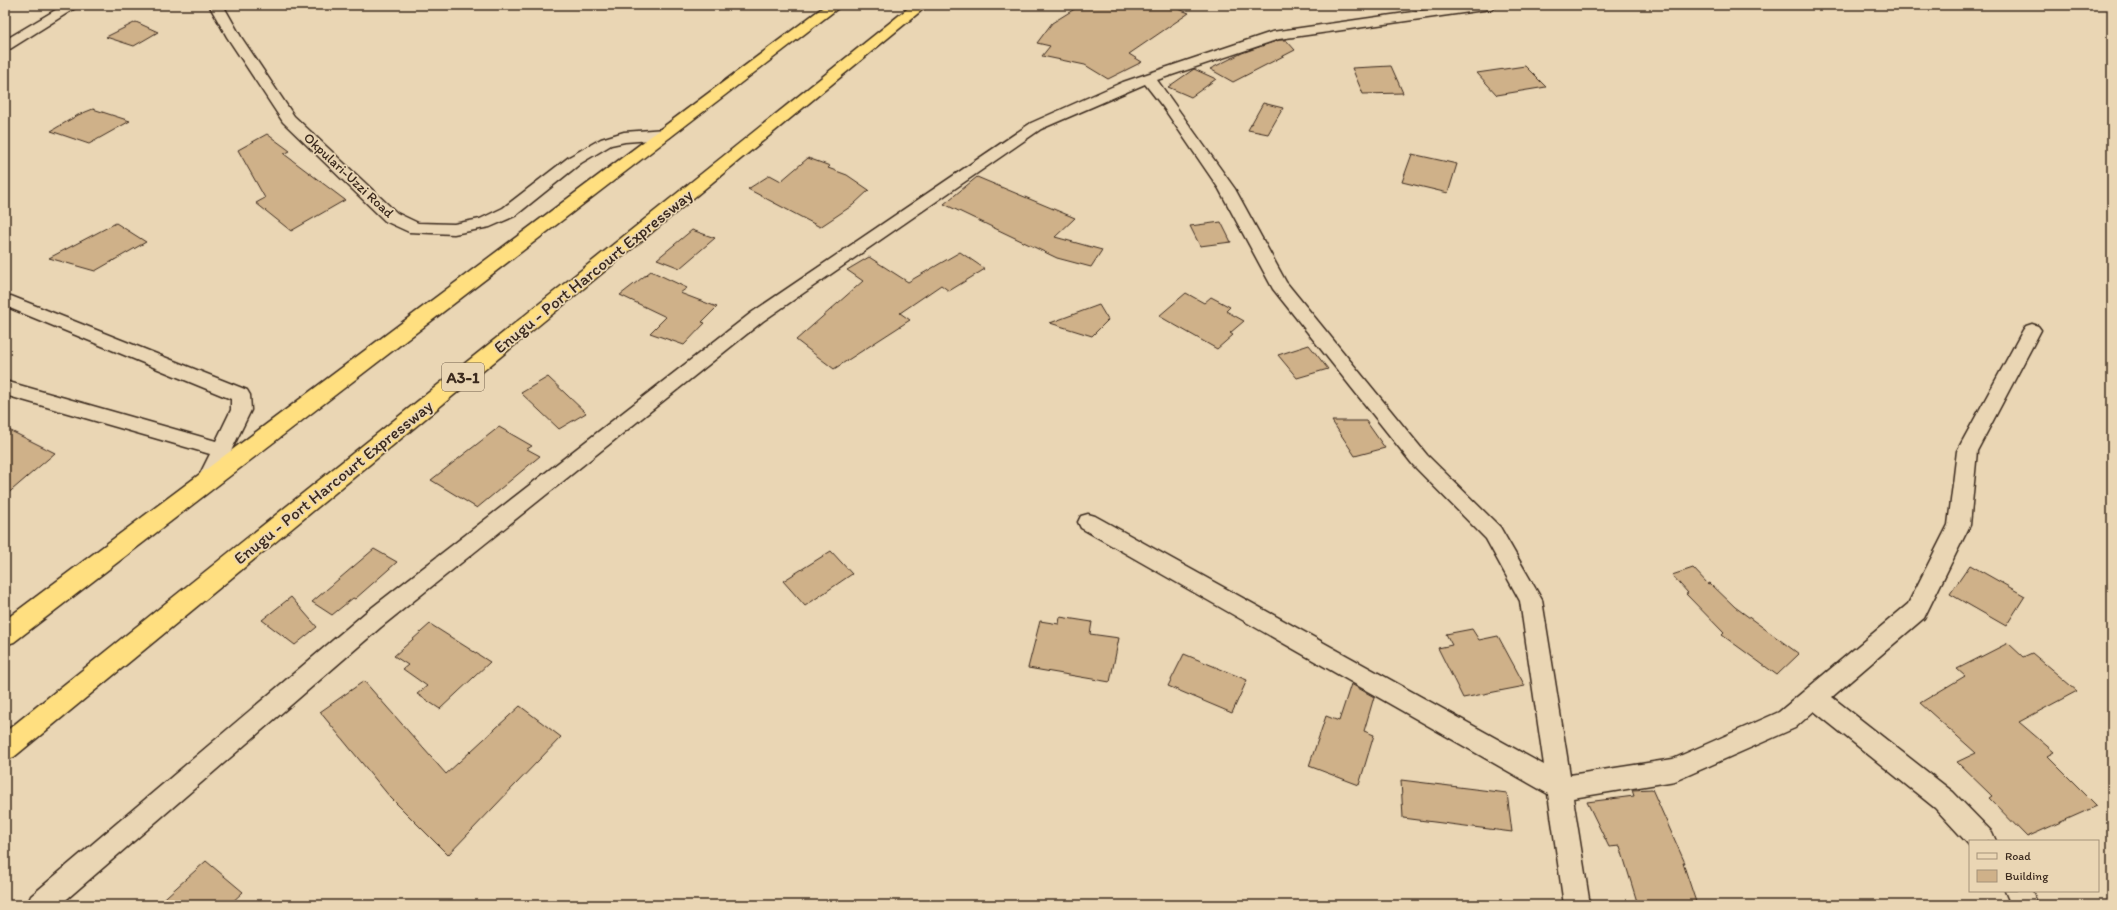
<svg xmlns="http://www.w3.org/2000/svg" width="2117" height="910" font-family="Itim,sans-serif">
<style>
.building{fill:#cfb189;stroke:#3b2a1e}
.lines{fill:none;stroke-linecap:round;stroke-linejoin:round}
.street-casing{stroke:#3b2a1e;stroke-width:3}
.highway-casing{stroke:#3b2a1e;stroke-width:3}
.street{fill:#ead6b4;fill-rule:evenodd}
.highway{fill:#ffdf80;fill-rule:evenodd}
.labels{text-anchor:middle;stroke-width:3.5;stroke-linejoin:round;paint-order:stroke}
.far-street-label{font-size:14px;fill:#3b2a1e;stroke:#ead6b4}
.shield{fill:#ead6b4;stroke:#705e4b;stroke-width:1}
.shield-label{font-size:16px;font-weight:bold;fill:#3b2a1e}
.street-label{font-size:17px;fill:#3b2a1e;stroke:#ead6b4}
</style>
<rect width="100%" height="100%" fill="#ead6b4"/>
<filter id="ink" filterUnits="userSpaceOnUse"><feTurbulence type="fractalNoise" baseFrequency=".025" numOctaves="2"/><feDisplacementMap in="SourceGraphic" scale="8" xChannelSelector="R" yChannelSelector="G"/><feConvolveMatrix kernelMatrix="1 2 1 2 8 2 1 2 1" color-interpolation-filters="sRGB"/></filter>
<g filter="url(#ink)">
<!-- building -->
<g class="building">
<polygon points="1081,5 1168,5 1189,13 1129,54 1142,62 1108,79 1085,65 1042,56 1050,46 1037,43 1052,23"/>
<polygon points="136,22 158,32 134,46 106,37"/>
<polygon points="1279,40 1286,40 1295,50 1233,82 1210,69 1242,53"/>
<polygon points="1391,66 1403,93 1363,94 1352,68"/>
<polygon points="1525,66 1546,87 1497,95 1477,73"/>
<polygon points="1194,69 1216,79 1191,97 1168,87"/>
<polygon points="1263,103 1283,108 1268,134 1248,130"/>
<polygon points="93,109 130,121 89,144 51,131 78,115"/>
<polygon points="267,134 290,151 284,154 345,200 291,231 256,203 265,198 238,150"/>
<polygon points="1412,154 1457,164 1448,193 1402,182"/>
<polygon points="808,158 830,166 828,168 847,175 869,190 853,205 820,227 748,189 770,175 781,181"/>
<polygon points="977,177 1075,218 1055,237 1102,250 1091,267 1057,258 944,204"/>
<polygon points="1221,222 1231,242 1200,246 1190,226"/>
<polygon points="116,223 146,242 95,271 49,258"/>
<polygon points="692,230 715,238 680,268 657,259"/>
<polygon points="960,252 985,269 949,291 941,285 900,313 910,320 834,369 796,340 863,281 847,270 869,257 908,282"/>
<polygon points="651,271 687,288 680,293 717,307 702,322 705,323 684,345 650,333 666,317 620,295"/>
<polygon points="1186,293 1204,303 1211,297 1230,307 1226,311 1244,321 1230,333 1233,335 1217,349 1159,316"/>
<polygon points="1099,305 1108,320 1092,336 1050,323"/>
<polygon points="1309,345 1328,369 1297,378 1278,355"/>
<polygon points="548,377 586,413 559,429 521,393"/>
<polygon points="1332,421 1366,421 1385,448 1355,456"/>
<polygon points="499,427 532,446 527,449 540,456 477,508 431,480"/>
<polygon points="5,428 55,453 5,496"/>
<polygon points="374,549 397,562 355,599 353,598 332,615 312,602"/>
<polygon points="831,551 852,574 805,606 783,581"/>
<polygon points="1970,565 2025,596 2006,626 1950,594"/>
<polygon points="1693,568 1708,584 1710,583 1735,607 1799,654 1777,675 1722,635 1724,633 1686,594 1688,593 1672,575"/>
<polygon points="291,597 317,627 295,645 262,620"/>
<polygon points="1060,617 1092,622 1090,634 1119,638 1110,682 1028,668 1040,621 1059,624"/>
<polygon points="430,624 490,662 440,709 417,694 427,686 403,669 408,665 394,656"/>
<polygon points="1472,629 1479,640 1498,636 1525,686 1463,698 1438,648 1452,645 1446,634"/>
<polygon points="2008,643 2023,657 2032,653 2077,691 2019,722 2054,752 2047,756 2097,806 2027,837 1989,798 1992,796 1957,762 1976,753 1920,703 1965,676 1957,669"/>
<polygon points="1184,654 1247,680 1232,713 1168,686"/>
<polygon points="364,681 446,774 520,706 561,737 448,855 390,797 320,712"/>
<polygon points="1351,684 1374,697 1364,731 1374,735 1359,785 1309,766 1326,716 1339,721"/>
<polygon points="1401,780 1507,793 1512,832 1403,818"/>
<polygon points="1652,789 1685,863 1683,863 1697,905 1638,905 1620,846 1609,847 1587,802 1634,796 1632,790"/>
<polygon points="206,861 243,892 229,905 157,905"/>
</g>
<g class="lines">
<!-- street casing -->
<g class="street-casing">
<g id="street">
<polygon points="64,5 80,5 10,49 5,50 5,40"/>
<polygon points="209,5 223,5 241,37 294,116 397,213 418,223 454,224 480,219 503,208 569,157 601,139 624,132 665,129 670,131 673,134 670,137 665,139 625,142 611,145 581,163 515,216 490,227 454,234 409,232 385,221 283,122 227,37"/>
<polygon points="1462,5 1498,5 1491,9 1279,39 1157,80 1235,189 1286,282 1427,455 1500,527 1542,600 1570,775 1673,759 1779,712 1908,604 1948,525 1957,451 2023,330 2026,326 2032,324 2038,326 2041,330 1977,451 1970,525 1924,618 1832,697 1953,792 1992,832 1996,841 1970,841 1970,846 1935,808 1814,711 1795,728 1675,781 1573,798 1590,905 1564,905 1548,794 1081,528 1078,522 1081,516 1088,514 1095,516 1544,765 1520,601 1486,539 1413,465 1273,289 1219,189 1163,107 1145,84 1041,129 763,321 381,627 60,905 27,905 31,896 365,613 751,313 1031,123 1123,82 1272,32"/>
<polygon points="11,296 247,390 250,395 251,410 213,488 206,490 199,488 196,482 210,454 5,395 5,381 216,441 231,410 231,399 5,306 5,298"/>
<polygon points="2005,891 2032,891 2038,905 2011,905"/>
</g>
</g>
<!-- highway casing -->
<g class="highway-casing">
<g id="highway">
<polygon points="826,5 842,5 14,642 5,645 5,620"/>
<polygon points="912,5 928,5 14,757 5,760 5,732"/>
</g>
</g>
<!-- street -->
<use href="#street" class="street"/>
<!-- highway -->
<use href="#highway" class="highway"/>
</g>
</g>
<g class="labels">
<!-- far-street labels -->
<g class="far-street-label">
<text transform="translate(349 175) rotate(43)" y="5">Okpulari-Uzzi Road</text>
</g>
<!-- shield labels -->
<rect class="shield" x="442" y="363" width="42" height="28" rx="3"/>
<g class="shield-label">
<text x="463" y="383">A3-1</text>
</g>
<!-- street labels -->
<g class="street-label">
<text transform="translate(593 271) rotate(-39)" y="6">Enugu - Port Harcourt Expressway</text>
<text transform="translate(333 482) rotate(-39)" y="6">Enugu - Port Harcourt Expressway</text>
</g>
</g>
<!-- margin -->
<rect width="2117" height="910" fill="none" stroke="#ead6b4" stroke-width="20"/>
<rect x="10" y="10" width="2097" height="890" fill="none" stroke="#3b2a1e" stroke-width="1.5" filter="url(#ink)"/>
<!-- legend -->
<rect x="1969" y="840" width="130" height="52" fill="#ead6b4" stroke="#a49178"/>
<rect x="1977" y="853" width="20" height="6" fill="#ead6b4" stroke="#a49178"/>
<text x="2005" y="860" font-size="12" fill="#3b2a1e">Road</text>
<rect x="1977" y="870" width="20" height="12" fill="#cfb189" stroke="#a49178"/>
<text x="2005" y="880" font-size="12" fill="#3b2a1e">Building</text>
</svg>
